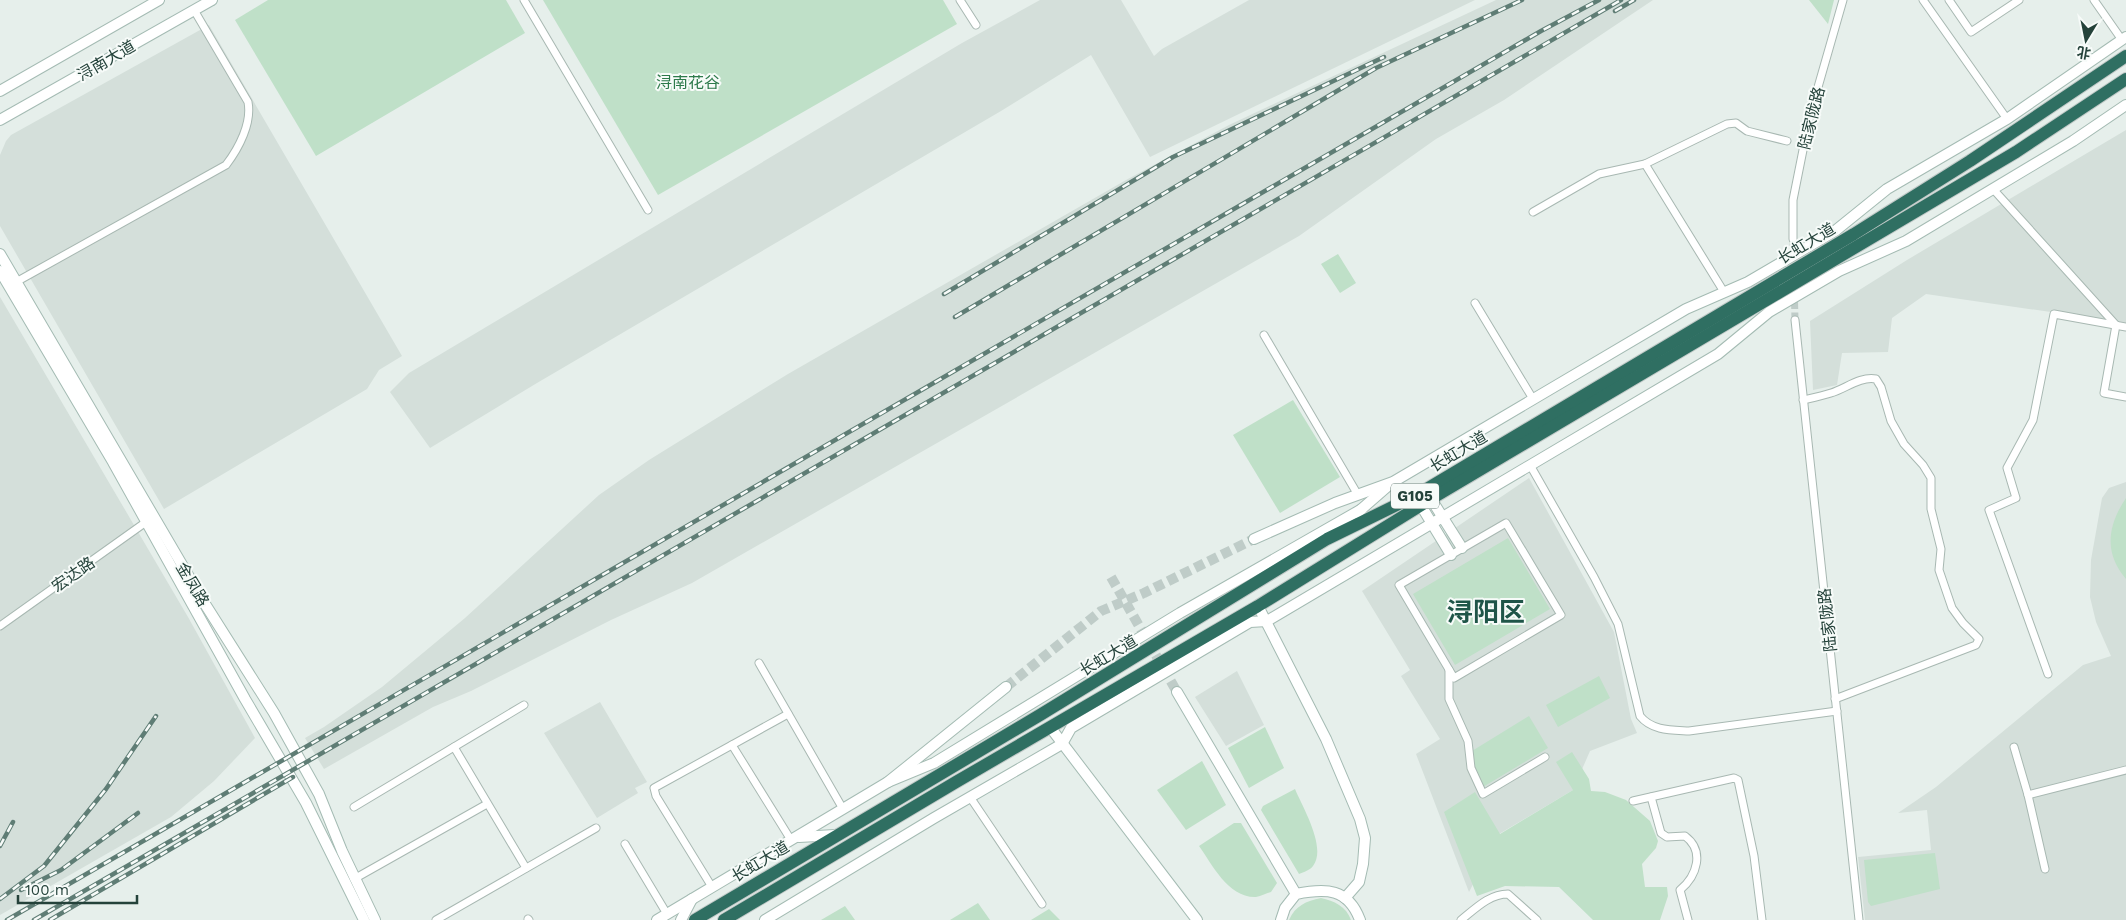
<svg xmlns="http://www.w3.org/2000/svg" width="2126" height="920" font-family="'Work Sans','Noto Sans SC',sans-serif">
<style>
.built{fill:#d4dfda}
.green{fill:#bfe0c8}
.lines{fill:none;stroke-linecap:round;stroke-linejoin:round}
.street-tunnel{stroke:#bfccc8;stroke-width:7;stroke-dasharray:7 3.5;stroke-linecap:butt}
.secondary-tunnel{stroke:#bfccc8;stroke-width:10;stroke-dasharray:10 5;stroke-linecap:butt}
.street-casing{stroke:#a8b8b2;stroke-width:9}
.secondary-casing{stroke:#a4bbb3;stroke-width:12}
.highway-casing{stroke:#c2cac8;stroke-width:14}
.street{stroke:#fff;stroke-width:7}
.secondary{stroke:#fff;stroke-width:10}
.highway{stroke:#2f6f62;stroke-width:12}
.rail-casing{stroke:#5f7d75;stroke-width:4.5}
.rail{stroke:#f7fbf9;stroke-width:2.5;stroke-dasharray:8;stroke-linecap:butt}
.labels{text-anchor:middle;stroke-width:4;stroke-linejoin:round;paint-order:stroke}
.shield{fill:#f7fbf9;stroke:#637a73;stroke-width:1}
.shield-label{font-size:15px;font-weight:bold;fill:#24423a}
.street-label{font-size:16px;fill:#24423a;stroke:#f7fbf9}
.park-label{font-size:16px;fill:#2d7a4b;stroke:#f7fbf9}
.town-label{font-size:26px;font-weight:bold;fill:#1f5548;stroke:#f7fbf9}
</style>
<rect width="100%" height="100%" fill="#e6efeb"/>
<!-- built -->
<g class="built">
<polygon points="1040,0 1121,0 1154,56 1162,49 1249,0 1475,0 1150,157 1091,55 1001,111 537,383 430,448 390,392 409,373 962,43"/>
<polygon points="1496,0 1653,0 1504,100 1436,139 1299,236 692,583 611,620 471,691 433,707 324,769 305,738 324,727 382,687 465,618 599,495 649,460 788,374 1126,180 1229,125"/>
<polygon points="209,25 402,356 379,370 367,389 164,509 0,226 0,155 6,141 11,135"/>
<polygon points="2126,130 2126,323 1926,294 1892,318 1888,352 1842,353 1837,385 1813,390 1810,321 1907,260"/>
<polygon points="0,297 188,617 255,738 214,781 171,817 0,915"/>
<polygon points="1529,478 1614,632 1631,719 1637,733 1590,751 1573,790 1499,834 1469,892 1416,754 1440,739 1401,676 1410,670 1362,591"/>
<polygon points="2126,482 2126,920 1865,920 1858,857 1931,850 1927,810 1898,813 1936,787 2083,665 2111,656 2096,622 2090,597 2091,560 2102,498 2109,488"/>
<polygon points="1237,671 1264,725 1226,746 1195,697"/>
<polygon points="600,702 647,782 635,788 638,793 597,818 544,733"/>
</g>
<!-- green -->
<g class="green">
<polygon points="268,0 506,0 525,33 316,156 235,20"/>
<polygon points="543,0 943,0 957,24 658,195"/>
<polygon points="1809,0 1834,0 1828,24"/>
<polygon points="1338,254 1356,283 1340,293 1321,264"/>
<polygon points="1293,400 1340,477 1280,513 1233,435"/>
<path d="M2126,498v81c-23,-27 -18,-54 0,-81z"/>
<polygon points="1508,538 1550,609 1455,665 1413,594"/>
<polygon points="1599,676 1610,698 1558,727 1546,705"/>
<polygon points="1529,716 1548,748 1483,787 1474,765 1472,751"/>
<polygon points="1265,727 1284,768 1249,788 1228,748"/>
<polygon points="1572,752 1589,779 1591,791 1605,792 1626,800 1650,821 1658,841 1656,848 1642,864 1645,887 1667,887 1668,896 1660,920 1593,920 1559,887 1505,886 1477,896 1444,812 1475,792 1500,834 1573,790 1556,762"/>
<polygon points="1202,761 1226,805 1186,830 1157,790"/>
<path d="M1295,789c8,19 32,59 18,77 -3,4 -9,6 -14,8l-38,-64 2,-4z"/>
<path d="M1234,823h7l36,60 -6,9c-4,1 -10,4 -15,5 -28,1 -44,-33 -57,-51z"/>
<polygon points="1935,853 1940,889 1871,906 1868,902 1864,860"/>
<path d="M1321,898c13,3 25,8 30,22h-62c6,-14 17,-19 32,-22z"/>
<polygon points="978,903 990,920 950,920"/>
<polygon points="845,906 855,920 821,920"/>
<polygon points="1049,909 1060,920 1031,920"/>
</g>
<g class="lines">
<!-- street-tunnel -->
<g class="street-tunnel">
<polyline points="1793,239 1794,271"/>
<polyline points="1794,281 1795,320"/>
</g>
<!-- secondary-tunnel -->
<g class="secondary-tunnel">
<polyline points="1111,577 1177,692"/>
<polyline points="1006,687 1101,611 1144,593 1254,539"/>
</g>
<!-- street casing -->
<g class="street-casing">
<g id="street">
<polyline points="524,0 648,210"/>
<polyline points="960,0 976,25"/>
<polyline points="1923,0 2007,119"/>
<polyline points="1949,0 1971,32 2019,0"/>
<polyline points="2094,0 2122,40"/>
<polyline points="1645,164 1724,292"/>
<polyline points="1993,189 2116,325"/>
<polyline points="1533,212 1599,174 1645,164 1727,124 1736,123 1747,131 1787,141"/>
<polyline points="1793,239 1793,200 1810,115 1843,0"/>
<path d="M16,282l210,-117c13,-17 26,-42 22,-63l-54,-92"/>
<polyline points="1475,303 1533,399"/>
<polyline points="1795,320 1859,920"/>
<polyline points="2116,325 2104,393 2126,397"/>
<polyline points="1264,335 1358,495"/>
<path d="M1803,400c9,-2 19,-4 28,-7 14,-4 29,-17 45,-14l5,8 10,34 13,23 19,21 8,13v31l10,40 -2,21 13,38 11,15 16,16 -3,6 -141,54"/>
<path d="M1530,465l64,112 24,47 22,92c12,15 32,14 49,15l148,-20"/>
<polygon points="1506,523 1561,615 1454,678 1399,585"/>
<polyline points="0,626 146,522"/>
<polyline points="759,663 843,809"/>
<polyline points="1449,670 1449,699 1468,741 1471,768 1483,794 1545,757"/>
<polyline points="2048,674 1989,510 2016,498 2007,468 2033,420 2054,314 2126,327"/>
<polyline points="732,745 791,840"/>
<polyline points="454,747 526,868"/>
<polyline points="2014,747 2028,795 2126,770"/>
<polyline points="2028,795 2045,869"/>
<polyline points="970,797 1042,904"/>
<path d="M1651,797l10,36 6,4 18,-1c20,15 12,40 -5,54l8,30"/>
<polyline points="1633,801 1734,778 1738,780 1754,856 1762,920"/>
<polyline points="354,807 524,705"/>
<polyline points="625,844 667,914"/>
<polyline points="354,879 487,804"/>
<polyline points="712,887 656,796 654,788 788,714"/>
<polyline points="528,919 529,920"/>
<polyline points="436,920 596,828"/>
<path d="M1461,920c14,-11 28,-26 47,-26l29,26"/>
</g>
</g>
<!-- secondary casing -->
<g class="secondary-casing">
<g id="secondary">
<polyline points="0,91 159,0"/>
<polyline points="0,120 212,0"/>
<polyline points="0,254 205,604 274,713 319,794 342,851 375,920"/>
<polyline points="0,271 113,462 245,699 306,803 364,920"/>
<polyline points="1428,494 1462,548"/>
<polyline points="1417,499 1451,555"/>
<polyline points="1357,513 1388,486"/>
<polyline points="1254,539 1335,503 1393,482 1686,309 1748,282 1835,231 1887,189 2007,119 2126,37"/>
<polyline points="1258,606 1326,739 1360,819 1365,838 1363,864 1359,882 1345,898"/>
<polyline points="1177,692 1296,894"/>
<polyline points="1050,727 1197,920"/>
<polyline points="888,782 934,763 1180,613 1362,509"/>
<polyline points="799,837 835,835"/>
<polyline points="657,920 888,782 1006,687"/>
<polyline points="681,920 692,899"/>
<polyline points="765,920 934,818 1062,744 1071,728 1250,622 1267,621 1718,354 1769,312 1839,271 1906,241 2073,141 2126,105"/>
<path d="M1281,920l4,-12 11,-14c30,-6 52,-6 64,26"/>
</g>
</g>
<!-- highway casing -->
<g class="highway-casing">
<g id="highway">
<polyline points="695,920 1040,715 1327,539 1415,496 1854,234 1970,161 2126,56"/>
<polyline points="724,920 956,782 1258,606 1431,499 2016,152 2126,79"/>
</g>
</g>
<!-- street -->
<use href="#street" class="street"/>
<!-- secondary -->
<use href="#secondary" class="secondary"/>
<!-- highway -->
<use href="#highway" class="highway"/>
<!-- rail casing -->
<g class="rail-casing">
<g id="rail">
<polyline points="1615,11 1634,0"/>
<polyline points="944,294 1173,157 1384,57"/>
<polyline points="955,317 1376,68 1522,0"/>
<polyline points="0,846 13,822"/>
<polyline points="21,890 61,870 138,813"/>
<polyline points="0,899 44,866 106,789 156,716"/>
<polyline points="7,920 1541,31 1599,0"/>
<polyline points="34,920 1621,0"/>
<polyline points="50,920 293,777"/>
</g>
</g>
<!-- rail -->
<use href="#rail" class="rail"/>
</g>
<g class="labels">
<!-- shield labels -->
<rect class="shield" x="1391" y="483.5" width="48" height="25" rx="4"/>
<g class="shield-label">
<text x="1415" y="501">G105</text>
</g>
<!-- street labels -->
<g class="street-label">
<text transform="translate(106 60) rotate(-30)" y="6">浔南大道</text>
<text transform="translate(1811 118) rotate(-76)" y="6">陆家陇路</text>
<text transform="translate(1806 243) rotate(-31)" y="6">长虹大道</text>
<text transform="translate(1458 451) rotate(-31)" y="6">长虹大道</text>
<text transform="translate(73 574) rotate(-35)" y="6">宏达路</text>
<text transform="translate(193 584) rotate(59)" y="6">金凤路</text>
<text transform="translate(1827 620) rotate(-96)" y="6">陆家陇路</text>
<text transform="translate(1108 655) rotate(-31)" y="6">长虹大道</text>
<text transform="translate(760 861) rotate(-31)" y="6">长虹大道</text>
</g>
<!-- park labels -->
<g class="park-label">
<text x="688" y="88">浔南花谷</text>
</g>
<!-- town labels -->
<g class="town-label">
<text x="1486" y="621">浔阳区</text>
</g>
</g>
<!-- north arrow -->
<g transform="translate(2086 40) rotate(190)" stroke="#f7fbf9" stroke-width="4" paint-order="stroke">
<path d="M0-4L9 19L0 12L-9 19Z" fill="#24423a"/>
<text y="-8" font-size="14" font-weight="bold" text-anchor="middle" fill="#24423a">北</text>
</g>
<!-- scale -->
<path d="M18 895v8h119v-8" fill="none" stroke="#24423a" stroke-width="2.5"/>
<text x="25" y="895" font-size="15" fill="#24423a" stroke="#f7fbf9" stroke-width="4" paint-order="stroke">100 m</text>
</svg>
